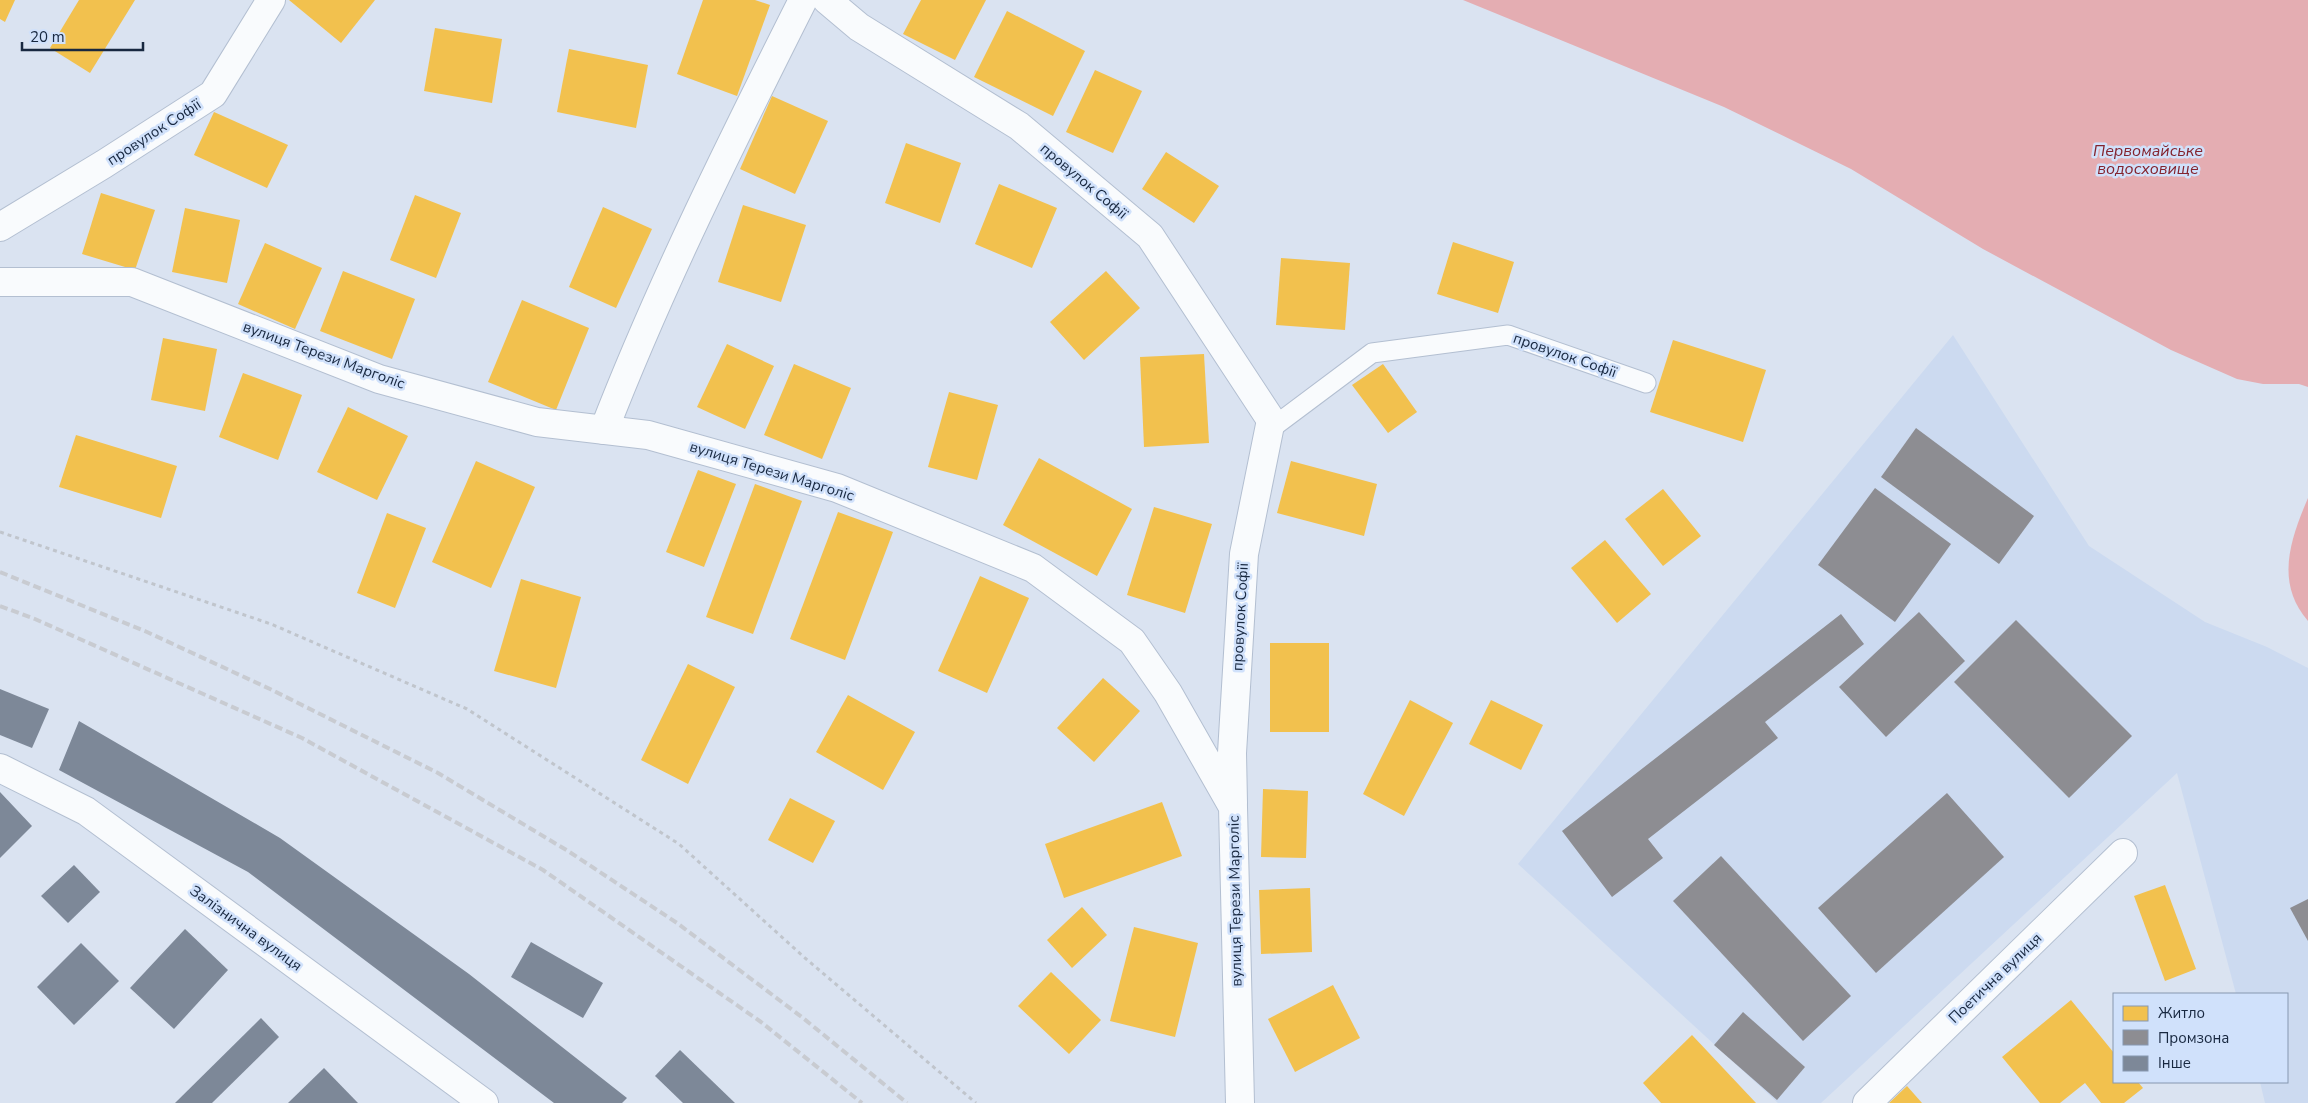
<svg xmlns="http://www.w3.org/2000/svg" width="2308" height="1103" font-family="'Nunito Sans',sans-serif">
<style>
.built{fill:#ccdaf0}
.water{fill:#e4adb2}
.homes{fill:#f2c14e}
.industry{fill:#8d8d92}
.building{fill:#7d8898}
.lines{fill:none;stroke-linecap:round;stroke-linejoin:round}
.lane-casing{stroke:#b3bfd1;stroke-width:21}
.street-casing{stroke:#b3bfd1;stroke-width:30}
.path{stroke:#c0c5cc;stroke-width:3;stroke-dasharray:4 4;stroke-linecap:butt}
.lane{stroke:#f9fbfd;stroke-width:19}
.street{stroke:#f9fbfd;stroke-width:28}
.rail{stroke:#c8cbd1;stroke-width:4;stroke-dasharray:8 4;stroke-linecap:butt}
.labels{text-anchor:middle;stroke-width:5;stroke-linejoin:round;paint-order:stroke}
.street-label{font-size:15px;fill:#182840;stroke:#d0e1fb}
.water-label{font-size:16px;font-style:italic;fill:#83232e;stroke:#d0e1fb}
</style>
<rect width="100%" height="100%" fill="#dae3f1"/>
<!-- built -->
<polygon class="built" points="1953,335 2089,546 2205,622 2267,647 2308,668 2308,1103 2265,1103 2260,1082 2287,1082 2287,994 2236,994 2177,773 1821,1103 1778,1103 1518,864"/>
<!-- water -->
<g class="water">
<polygon points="1463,0 2308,0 2308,387 2299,384 2263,384 2237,379 2171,350 1983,249 1851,169 1724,107"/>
<path d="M2308,498v123c-33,-38 -18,-81 0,-123z"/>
</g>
<!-- homes -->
<g class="homes">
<polygon points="0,0 15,0 5,22 0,19"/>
<polygon points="79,0 135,0 90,73 50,48"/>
<polygon points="289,0 375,0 341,43"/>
<polygon points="703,0 755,0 770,5 737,96 677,74"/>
<polygon points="921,0 986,0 955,60 903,34"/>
<polygon points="1007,11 1085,51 1053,116 974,77"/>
<polygon points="435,28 502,39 492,103 424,91"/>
<polygon points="569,49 648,65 636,128 557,112"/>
<polygon points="1095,70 1142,91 1113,153 1066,132"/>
<polygon points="772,96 828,121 795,194 740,169"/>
<polygon points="214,112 288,145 267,188 194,155"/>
<polygon points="906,143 961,163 940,223 885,203"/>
<polygon points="1166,152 1219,186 1194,223 1142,189"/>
<polygon points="999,184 1057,208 1032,268 975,244"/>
<polygon points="101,193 155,210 135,270 82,254"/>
<polygon points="415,195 461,213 436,278 390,260"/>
<polygon points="743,205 806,225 781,302 718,282"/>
<polygon points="603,207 652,229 616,308 569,287"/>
<polygon points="185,208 240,220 227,283 172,272"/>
<polygon points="1453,242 1514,262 1498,313 1437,294"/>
<polygon points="265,243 322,268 295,329 238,304"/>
<polygon points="1281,258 1350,263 1345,330 1276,325"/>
<polygon points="343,271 415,299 392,359 320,331"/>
<polygon points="1106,271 1140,308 1084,360 1050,322"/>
<polygon points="522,300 589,328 556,410 488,382"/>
<polygon points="163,338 217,349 205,411 151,400"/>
<polygon points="1673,340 1766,370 1743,442 1650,412"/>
<polygon points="727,344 774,366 745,429 697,407"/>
<polygon points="1204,354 1209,443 1144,447 1140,357"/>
<polygon points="794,364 851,388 822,459 764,435"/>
<polygon points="1383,364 1417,412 1388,433 1352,385"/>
<polygon points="243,373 302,395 278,460 219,437"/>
<polygon points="949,392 998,405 977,480 928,467"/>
<polygon points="348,407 408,436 377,500 317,472"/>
<polygon points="76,435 177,466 161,518 59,487"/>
<polygon points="1039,458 1132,509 1097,576 1003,525"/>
<polygon points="476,461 535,487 491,588 432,562"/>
<polygon points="1291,461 1377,484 1364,536 1277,513"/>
<polygon points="698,470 736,484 704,567 666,552"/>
<polygon points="755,484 802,501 753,634 706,617"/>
<polygon points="1663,489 1701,536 1663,566 1625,519"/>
<polygon points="1154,507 1212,524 1185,613 1127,595"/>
<polygon points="838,512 893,532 845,660 790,639"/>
<polygon points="387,513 426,528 395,608 357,593"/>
<polygon points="1605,540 1651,594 1617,623 1571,568"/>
<polygon points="980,576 1029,598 987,693 938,671"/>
<polygon points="521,579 581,597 556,688 494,671"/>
<rect x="1270" y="643" width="59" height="89"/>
<polygon points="688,664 735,687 688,784 641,760"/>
<polygon points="1103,678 1140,711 1094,762 1057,728"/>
<polygon points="848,695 915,732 883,790 816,752"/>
<polygon points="1410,700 1453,723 1404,816 1363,794"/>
<polygon points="1491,700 1543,725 1521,770 1469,744"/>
<polygon points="1263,789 1308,791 1306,858 1261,857"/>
<polygon points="790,798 835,821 813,863 768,840"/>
<polygon points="1162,802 1182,856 1064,898 1045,844"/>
<polygon points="2165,885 2196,969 2165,981 2134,896"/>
<polygon points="1310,888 1312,952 1261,954 1259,890"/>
<polygon points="1082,907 1107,935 1072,968 1047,940"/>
<polygon points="1134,927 1198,943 1175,1037 1110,1021"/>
<polygon points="1051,972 1101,1020 1069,1054 1018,1006"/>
<polygon points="1333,985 1360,1038 1295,1072 1268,1019"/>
<polygon points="2071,1000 2114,1053 2114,1082 2138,1082 2143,1088 2124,1103 2101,1103 2085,1083 2060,1103 2040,1103 2002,1057"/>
<polygon points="1692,1035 1756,1103 1661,1103 1643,1083"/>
<polygon points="1907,1086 1922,1103 1889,1103"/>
</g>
<!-- industry -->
<g class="industry">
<polygon points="1916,428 2034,516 1999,564 1881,477"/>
<polygon points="1875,488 1951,544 1895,622 1818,565"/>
<polygon points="1919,612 1965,661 1886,737 1839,687"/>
<polygon points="1841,614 1864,644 1765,722 1778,738 1648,839 1663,858 1612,897 1562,831"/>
<polygon points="2016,620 2132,736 2069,798 1954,682"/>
<polygon points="1947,793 2004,857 1876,973 1818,908"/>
<polygon points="1721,856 1851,996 1803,1041 1673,901"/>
<polygon points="2308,899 2308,941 2290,908"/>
<polygon points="1743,1012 1805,1067 1777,1100 1714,1045"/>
</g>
<!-- building -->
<g class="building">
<polygon points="0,689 49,709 32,748 0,735"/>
<polygon points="79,721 280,838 469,974 627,1098 622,1103 554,1103 248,872 59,770"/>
<polygon points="0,792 32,826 0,858"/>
<polygon points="74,865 100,892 68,923 41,896"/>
<polygon points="185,929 228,970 174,1029 130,988"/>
<polygon points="531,942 603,983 583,1018 511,977"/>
<polygon points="81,943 119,981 74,1025 37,987"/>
<polygon points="261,1018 279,1037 212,1103 175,1103"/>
<polygon points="680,1050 735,1103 683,1103 655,1076"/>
<polygon points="324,1068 358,1103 288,1103"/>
</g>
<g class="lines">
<!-- lane casing -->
<g class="lane-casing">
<polyline id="lane" points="1269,430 1372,353 1508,335 1646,383"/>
</g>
<!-- street casing -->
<g class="street-casing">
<g id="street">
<polyline points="827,0 859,27 1019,126 1150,236 1271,420 1244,554 1232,753 1233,803"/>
<polyline points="0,227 104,164 213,94 271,0"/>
<polyline points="0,282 132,282 379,379 537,422 648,435 837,488 1033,568 1132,641 1168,693 1233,807 1240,1103"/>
<path d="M604,430c57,-147 128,-289 199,-430"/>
<polyline points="0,768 86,811 484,1103"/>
<polyline points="1867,1103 2123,853"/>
</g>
</g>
<!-- path -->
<polyline class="path" points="0,532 271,624 467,709 679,844 805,958 976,1103"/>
<!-- lane -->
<use href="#lane" class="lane"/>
<!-- street -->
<use href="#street" class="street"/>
<!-- rail -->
<g class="rail">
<polyline points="0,572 147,632 270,689 438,773 568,851 677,923 803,1018 907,1103"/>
<polyline points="0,606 35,619 302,738 543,870 761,1022 862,1103"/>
</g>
</g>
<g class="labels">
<!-- street labels -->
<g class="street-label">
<text transform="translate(154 132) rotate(-33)" y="5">провулок Софії</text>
<text transform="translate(1084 181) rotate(40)" y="5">провулок Софії</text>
<text transform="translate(324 355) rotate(20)" y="5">вулиця Терези Марголіс</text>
<text transform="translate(1565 355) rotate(19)" y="5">провулок Софії</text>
<text transform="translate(772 471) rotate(17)" y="5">вулиця Терези Марголіс</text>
<text transform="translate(1240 617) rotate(-87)" y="5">провулок Софії</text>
<text transform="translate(1235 901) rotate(-91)" y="5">вулиця Терези Марголіс</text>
<text transform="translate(246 928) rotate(36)" y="5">Залізнична вулиця</text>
<text transform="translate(1995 978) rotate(-44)" y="5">Поетична вулиця</text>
</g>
<!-- water labels -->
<g class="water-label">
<text x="2148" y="156">Первомайське<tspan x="2148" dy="18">водосховище</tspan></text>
</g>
</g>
<!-- legend -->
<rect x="2113" y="993" width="175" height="90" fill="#d0e1fb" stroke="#8697b0"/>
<rect x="2123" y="1006" width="25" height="15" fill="#f2c14e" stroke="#8697b0"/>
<text x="2158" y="1018" font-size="15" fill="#182840">Житло</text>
<rect x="2123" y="1030" width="25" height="15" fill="#8d8d92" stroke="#8697b0"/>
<text x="2158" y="1043" font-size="15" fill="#182840">Промзона</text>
<rect x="2123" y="1056" width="25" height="15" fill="#7d8898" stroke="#8697b0"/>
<text x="2158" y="1068" font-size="15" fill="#182840">Інше</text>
<!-- scale -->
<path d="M22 42v8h121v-8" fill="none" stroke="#182840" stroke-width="2.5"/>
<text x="30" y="42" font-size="15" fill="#182840" stroke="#d0e1fb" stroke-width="4" paint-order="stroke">20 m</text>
</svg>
